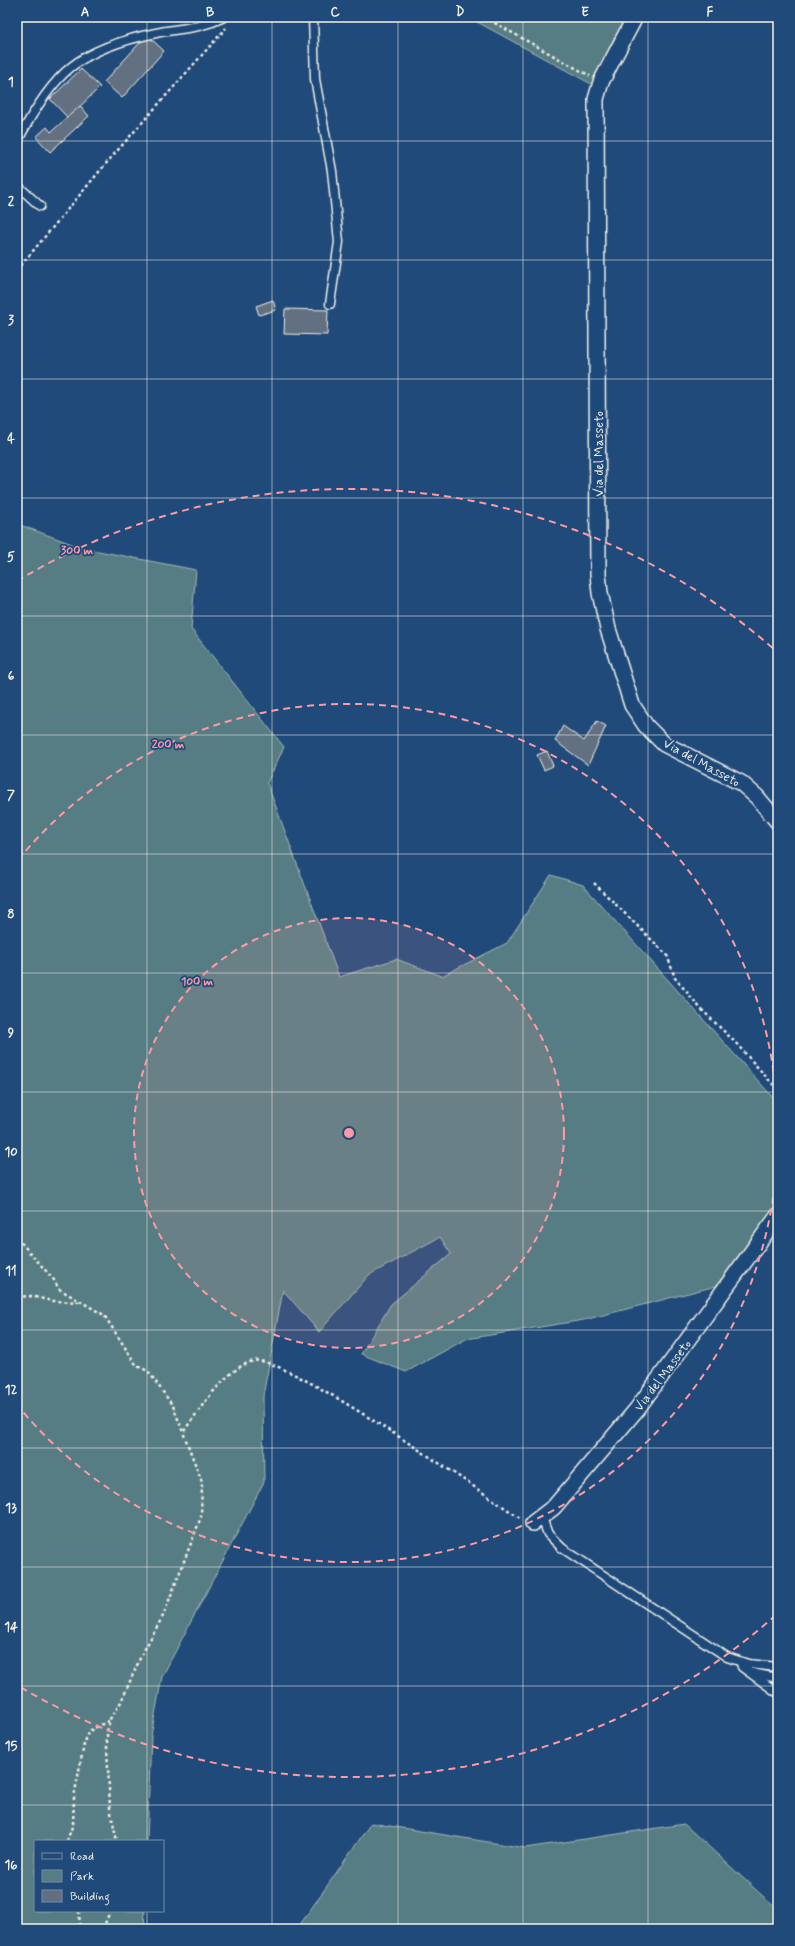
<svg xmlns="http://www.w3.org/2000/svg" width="795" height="1946" font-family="Mynerve,sans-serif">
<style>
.green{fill:#567d83;stroke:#a5b7b6}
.building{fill:#626f81;stroke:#f4f1e8}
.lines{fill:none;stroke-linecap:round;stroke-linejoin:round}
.lane-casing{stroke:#f4f1e8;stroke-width:11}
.street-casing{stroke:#f4f1e8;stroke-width:18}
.path{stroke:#f4f1e8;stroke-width:2.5;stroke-dasharray:3 3;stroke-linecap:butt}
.lane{stroke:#1f4a7a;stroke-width:8}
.street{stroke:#1f4a7a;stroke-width:15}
.grid{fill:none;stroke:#f4f1e8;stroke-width:1;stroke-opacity:0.55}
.ring{fill:none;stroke:#ff9aa2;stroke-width:2;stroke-dasharray:7 5}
.labels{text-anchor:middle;stroke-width:3.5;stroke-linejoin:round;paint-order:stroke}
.street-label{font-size:13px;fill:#f4f1e8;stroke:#1f4a7a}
.centre{fill:#ff9aa2;stroke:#1f4a7a;stroke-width:2}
.ring-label{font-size:12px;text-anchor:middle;font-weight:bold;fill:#ff9aa2;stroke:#1f4a7a;stroke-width:3.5;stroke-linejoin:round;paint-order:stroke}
.neatline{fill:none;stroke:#f4f1e8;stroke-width:1.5}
.grid-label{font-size:13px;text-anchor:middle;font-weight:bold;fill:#f4f1e8}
</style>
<rect width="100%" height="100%" fill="#1f4a7a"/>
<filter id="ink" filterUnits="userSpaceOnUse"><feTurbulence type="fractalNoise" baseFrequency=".025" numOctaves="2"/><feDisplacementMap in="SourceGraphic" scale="8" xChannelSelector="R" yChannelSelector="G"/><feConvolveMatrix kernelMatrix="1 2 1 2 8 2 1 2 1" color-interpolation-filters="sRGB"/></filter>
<g filter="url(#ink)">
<!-- green -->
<g class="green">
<polygon points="468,17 630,17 593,85"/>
<polygon points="17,524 83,548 196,570 191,629 284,747 267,783 339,977 396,959 442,976 507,943 551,875 583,885 778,1103 778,1205 716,1286 584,1320 466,1339 406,1372 361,1354 391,1304 451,1254 440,1237 369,1275 319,1332 283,1290 263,1396 264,1482 162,1677 151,1736 147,1841 35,1841 35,1911 145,1911 144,1929 17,1929"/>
<polygon points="371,1823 525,1848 684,1824 778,1910 778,1929 297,1929"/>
</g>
<!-- building -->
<g class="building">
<polygon points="147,35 164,51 122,98 104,82"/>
<polygon points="81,69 100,87 68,118 50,99"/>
<polygon points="80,106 89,116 50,152 36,137 47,127 51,132"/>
<polygon points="273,300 276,310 259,315 256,306"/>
<polygon points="285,309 328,310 327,335 284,334"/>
<polygon points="597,721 606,726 588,765 555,741 563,726 584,741"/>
<polygon points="547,751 553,766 544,770 537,755"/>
</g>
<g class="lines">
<!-- lane casing -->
<g class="lane-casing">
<g id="lane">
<polyline points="313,17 315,79 332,171 339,242 330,304"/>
<path d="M17,142c13,-25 32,-57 54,-75 24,-19 55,-28 85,-34 24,-5 44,-4 68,-16"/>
<polyline points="17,183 19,187 40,206"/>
<polyline points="542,1518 548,1534 562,1548 727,1657 748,1664 778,1667"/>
<polyline points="741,1663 742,1667 778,1693"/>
<polyline points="752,1673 778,1678"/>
</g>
</g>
<!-- street casing -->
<g class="street-casing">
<g id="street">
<polyline points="635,17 601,82 596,99 598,574 600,593 608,629 632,705 646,726 664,744 741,783 757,797 778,822"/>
<polyline points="533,1523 554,1507 637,1409 778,1216"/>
</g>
</g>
<!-- path -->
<g class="path">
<polyline points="484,17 590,76"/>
<polyline points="17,270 109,160 226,28"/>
<polyline points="594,883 667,955 675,978 701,1009 734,1041 778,1090"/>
<polyline points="17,1238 54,1280 59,1289 104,1315 137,1366 148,1371 173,1406 202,1482 201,1517 163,1616 141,1656 121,1702 110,1719 107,1732 107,1748 110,1808 117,1841"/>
<polyline points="17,1297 31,1296 52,1301 82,1302"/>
<path d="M184,1431c16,-22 41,-62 69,-70 29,-9 231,133 267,157"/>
<polyline points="67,1841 73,1824 74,1797 85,1739 89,1731 110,1720"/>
<polyline points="79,1911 80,1929"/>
<polyline points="103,1929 110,1911"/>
</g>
<!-- lane -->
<use href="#lane" class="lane"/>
<!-- street -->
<use href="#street" class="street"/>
</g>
</g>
<!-- grid -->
<path class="grid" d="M147,17v1824M272,17v1912M398,17v1912M523,17v1912M648,17v1912M17,141h761M17,260h761M17,379h761M17,498h761M17,616h761M17,735h761M17,854h761M17,973h761M17,1092h761M17,1211h761M17,1330h761M17,1448h761M17,1567h761M17,1686h761M17,1805h761M147,1911v18"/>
<!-- distance rings -->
<circle cx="349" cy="1133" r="215" fill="#ff9aa2" fill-opacity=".12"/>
<g class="ring">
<circle cx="349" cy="1133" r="215"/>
<path d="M778 1137A429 429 0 0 1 18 1406M18 860A429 429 0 0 1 778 1129"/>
<path d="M776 1615A644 644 0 0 1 17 1685M17 581A644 644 0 0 1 776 651"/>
</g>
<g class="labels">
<!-- street labels -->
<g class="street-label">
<text transform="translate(598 454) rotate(-90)" y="5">Via del Masseto</text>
<text transform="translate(702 762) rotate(29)" y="5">Via del Masseto</text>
<text transform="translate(662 1375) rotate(-53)" y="5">Via del Masseto</text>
</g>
</g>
<circle cx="349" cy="1133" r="6" class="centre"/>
<g class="ring-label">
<text x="77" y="554">300 m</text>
<text x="168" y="748">200 m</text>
<text x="197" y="985">100 m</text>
</g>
<!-- margin -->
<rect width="795" height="1946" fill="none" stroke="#1f4a7a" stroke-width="44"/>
<!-- legend -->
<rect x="34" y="1840" width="130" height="72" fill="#1f4a7a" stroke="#748da6"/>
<rect x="42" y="1853" width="20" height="6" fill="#1f4a7a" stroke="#748da6"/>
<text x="70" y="1860" font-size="12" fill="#f4f1e8">Road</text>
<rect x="42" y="1870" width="20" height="12" fill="#567d83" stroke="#748da6"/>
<text x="70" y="1880" font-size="12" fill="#f4f1e8">Park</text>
<rect x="42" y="1890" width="20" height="12" fill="#626f81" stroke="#748da6"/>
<text x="70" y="1900" font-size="12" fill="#f4f1e8">Building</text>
<rect x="22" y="22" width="751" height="1902" class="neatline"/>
<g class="grid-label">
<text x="85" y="16">A</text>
<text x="210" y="16">B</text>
<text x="335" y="16">C</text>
<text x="460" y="16">D</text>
<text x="585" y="16">E</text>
<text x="710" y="16">F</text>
<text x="11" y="86">1</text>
<text x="11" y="205">2</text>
<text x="11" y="324">3</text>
<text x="11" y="443">4</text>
<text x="11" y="561">5</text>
<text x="11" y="680">6</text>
<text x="11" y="799">7</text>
<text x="11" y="918">8</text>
<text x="11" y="1037">9</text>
<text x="11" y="1156">10</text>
<text x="11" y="1275">11</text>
<text x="11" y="1394">12</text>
<text x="11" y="1512">13</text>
<text x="11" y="1631">14</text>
<text x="11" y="1750">15</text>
<text x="11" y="1869">16</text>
</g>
</svg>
